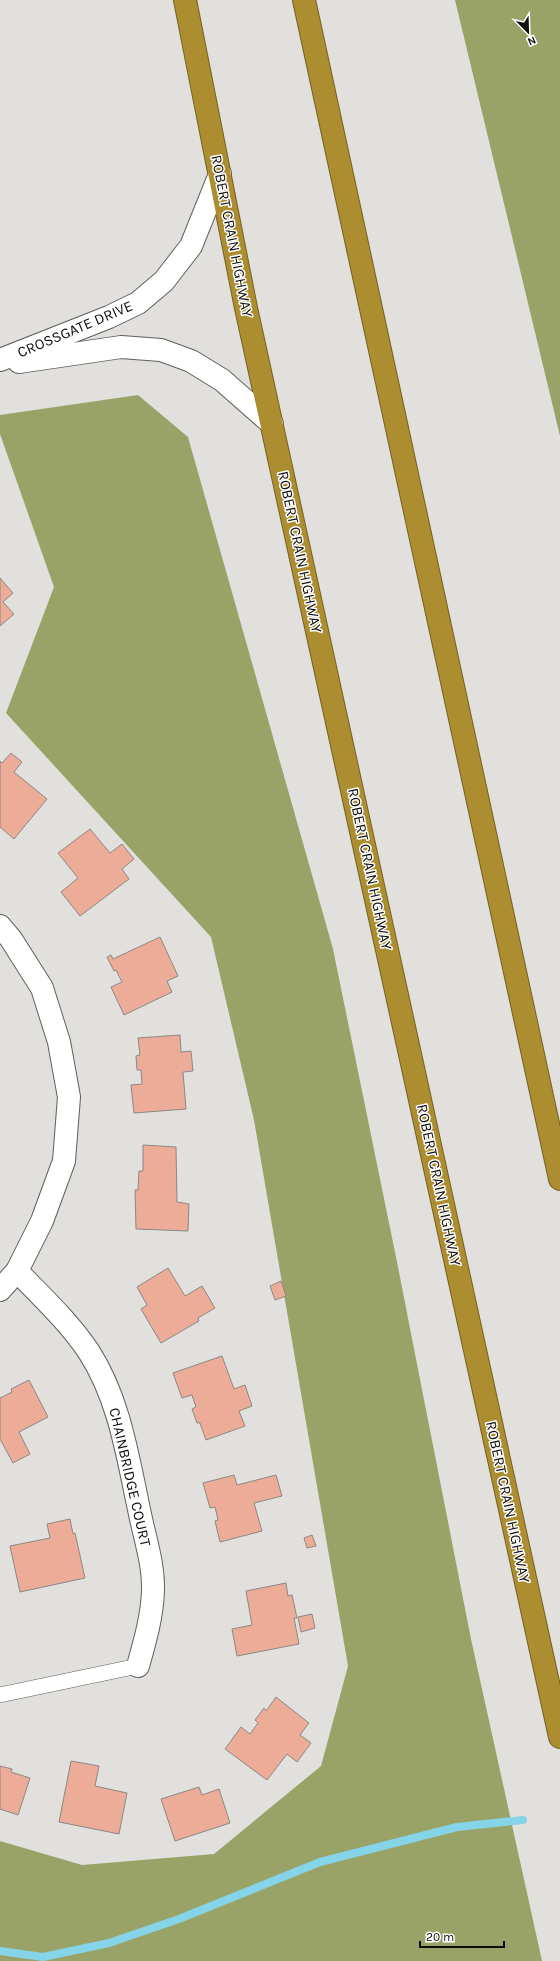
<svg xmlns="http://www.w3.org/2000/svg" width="560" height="1961" font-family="Karla,sans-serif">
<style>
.forest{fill:#99a368}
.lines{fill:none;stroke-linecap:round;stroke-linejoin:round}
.stream{stroke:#85d4e7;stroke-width:8}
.building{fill:#ecac97;stroke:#8b8887}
.lane-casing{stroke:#605f5d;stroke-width:16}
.street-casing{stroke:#605f5d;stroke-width:24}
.highway-casing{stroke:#756023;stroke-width:24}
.lane{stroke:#fff;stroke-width:15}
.street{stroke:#fff;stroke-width:22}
.highway{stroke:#ac8d30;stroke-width:22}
.labels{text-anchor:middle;stroke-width:3;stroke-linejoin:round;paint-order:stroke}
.street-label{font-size:15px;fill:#0e0d0c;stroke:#fff}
</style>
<rect width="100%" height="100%" fill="#e1e0dd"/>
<!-- forest -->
<g class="forest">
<polygon points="455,0 560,0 560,436"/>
<polygon points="138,395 188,437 333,949 397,1262 471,1639 542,1961 0,1961 0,1841 82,1865 214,1854 321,1766 348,1666 254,1120 211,937 6,713 54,587 0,434 0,415"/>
</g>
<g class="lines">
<!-- stream -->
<polyline class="stream" points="0,1951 43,1957 109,1943 179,1919 320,1862 457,1827 523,1820"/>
</g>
<!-- building -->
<g class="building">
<polygon points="0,578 13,593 3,602 14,614 0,626"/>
<polygon points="11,753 22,762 14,772 47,799 14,839 0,827 0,761 2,763"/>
<polygon points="90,829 110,853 122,844 134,859 122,869 129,879 80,916 61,892 78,878 58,853"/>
<polygon points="160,937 178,976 167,981 172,992 124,1015 111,987 122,982 116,970 114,971 107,957 111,955 113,959"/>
<polygon points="180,1035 181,1052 191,1051 193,1071 183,1072 186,1109 134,1113 131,1085 142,1084 141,1070 137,1070 136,1056 140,1055 138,1038"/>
<polygon points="143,1145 176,1147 177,1202 189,1204 188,1231 136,1229 135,1190 138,1190 139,1171 143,1171"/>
<polygon points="168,1268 185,1296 202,1286 215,1308 198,1318 199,1321 161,1343 141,1309 147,1305 137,1287"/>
<polygon points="281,1281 286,1296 275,1300 270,1286"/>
<polygon points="222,1356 234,1389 245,1385 252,1406 239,1411 245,1426 206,1440 200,1423 197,1423 192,1409 196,1407 192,1395 182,1398 173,1373"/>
<polygon points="29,1380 48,1417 19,1432 30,1454 13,1463 0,1439 0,1398 12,1392 11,1389"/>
<polygon points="234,1475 237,1485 276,1475 282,1496 254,1503 262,1531 220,1542 215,1521 218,1520 215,1507 210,1508 203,1483"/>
<polygon points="70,1519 73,1534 75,1533 85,1578 20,1592 10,1546 50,1538 47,1524"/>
<polygon points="312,1535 316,1546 307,1548 304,1538"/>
<polygon points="286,1583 288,1596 292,1595 297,1618 294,1618 299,1644 237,1656 232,1629 252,1625 246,1591"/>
<polygon points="312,1614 315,1628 301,1632 298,1617"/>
<polygon points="276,1697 309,1723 300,1735 311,1743 297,1762 287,1754 267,1780 225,1749 241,1727 250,1734 258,1723 255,1720 264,1708 266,1711"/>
<polygon points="71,1761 99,1766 95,1786 127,1793 119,1834 59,1822"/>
<polygon points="0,1766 12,1769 11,1772 30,1778 18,1815 0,1809"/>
<polygon points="199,1787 202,1795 219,1789 230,1823 175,1841 161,1799"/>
</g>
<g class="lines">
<!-- lane casing -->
<g class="lane-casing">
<polyline id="lane" points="0,1695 138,1666"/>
</g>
<!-- street casing -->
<g class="street-casing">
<g id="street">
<polyline points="0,360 109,317 138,303 164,281 191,246 220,174"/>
<polyline points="19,362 121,347 161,350 191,361 222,380 272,424"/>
<polyline points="0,926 11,939 42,988 59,1042 69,1097 64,1161 42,1221 17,1271 0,1290"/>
<path d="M17,1271c25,26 52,51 72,81 31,48 39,107 51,162 5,25 14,51 13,77 -1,26 -8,50 -15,75"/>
</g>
</g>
<!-- highway casing -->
<g class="highway-casing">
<g id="highway">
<polyline points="185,0 246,308 560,1737"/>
<polyline points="304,0 560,1179"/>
</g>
</g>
<!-- lane -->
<use href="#lane" class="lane"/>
<!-- street -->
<use href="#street" class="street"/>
<!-- highway -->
<use href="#highway" class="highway"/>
</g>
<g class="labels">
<!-- street labels -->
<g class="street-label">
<text transform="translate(232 236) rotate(79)" y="5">ROBERT CRAIN HIGHWAY</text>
<text transform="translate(75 329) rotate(-23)" y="5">CROSSGATE DRIVE</text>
<text transform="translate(300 552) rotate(78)" y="5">ROBERT CRAIN HIGHWAY</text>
<text transform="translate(370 869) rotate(78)" y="5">ROBERT CRAIN HIGHWAY</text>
<text transform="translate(439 1185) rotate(78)" y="5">ROBERT CRAIN HIGHWAY</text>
<text transform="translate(130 1477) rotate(77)" y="5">CHAINBRIDGE COURT</text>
<text transform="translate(508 1502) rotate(78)" y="5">ROBERT CRAIN HIGHWAY</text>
</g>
</g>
<!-- north arrow -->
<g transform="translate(528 32) rotate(157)" stroke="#ffffff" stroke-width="3" paint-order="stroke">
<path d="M0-3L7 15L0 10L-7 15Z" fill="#0e0d0c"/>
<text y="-6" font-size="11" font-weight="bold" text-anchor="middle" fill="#0e0d0c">N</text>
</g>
<!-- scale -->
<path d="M420 1941v6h84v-6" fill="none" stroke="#0e0d0c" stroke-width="2"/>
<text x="426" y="1941" font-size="12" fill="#0e0d0c" stroke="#ffffff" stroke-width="3" paint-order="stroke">20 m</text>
</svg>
